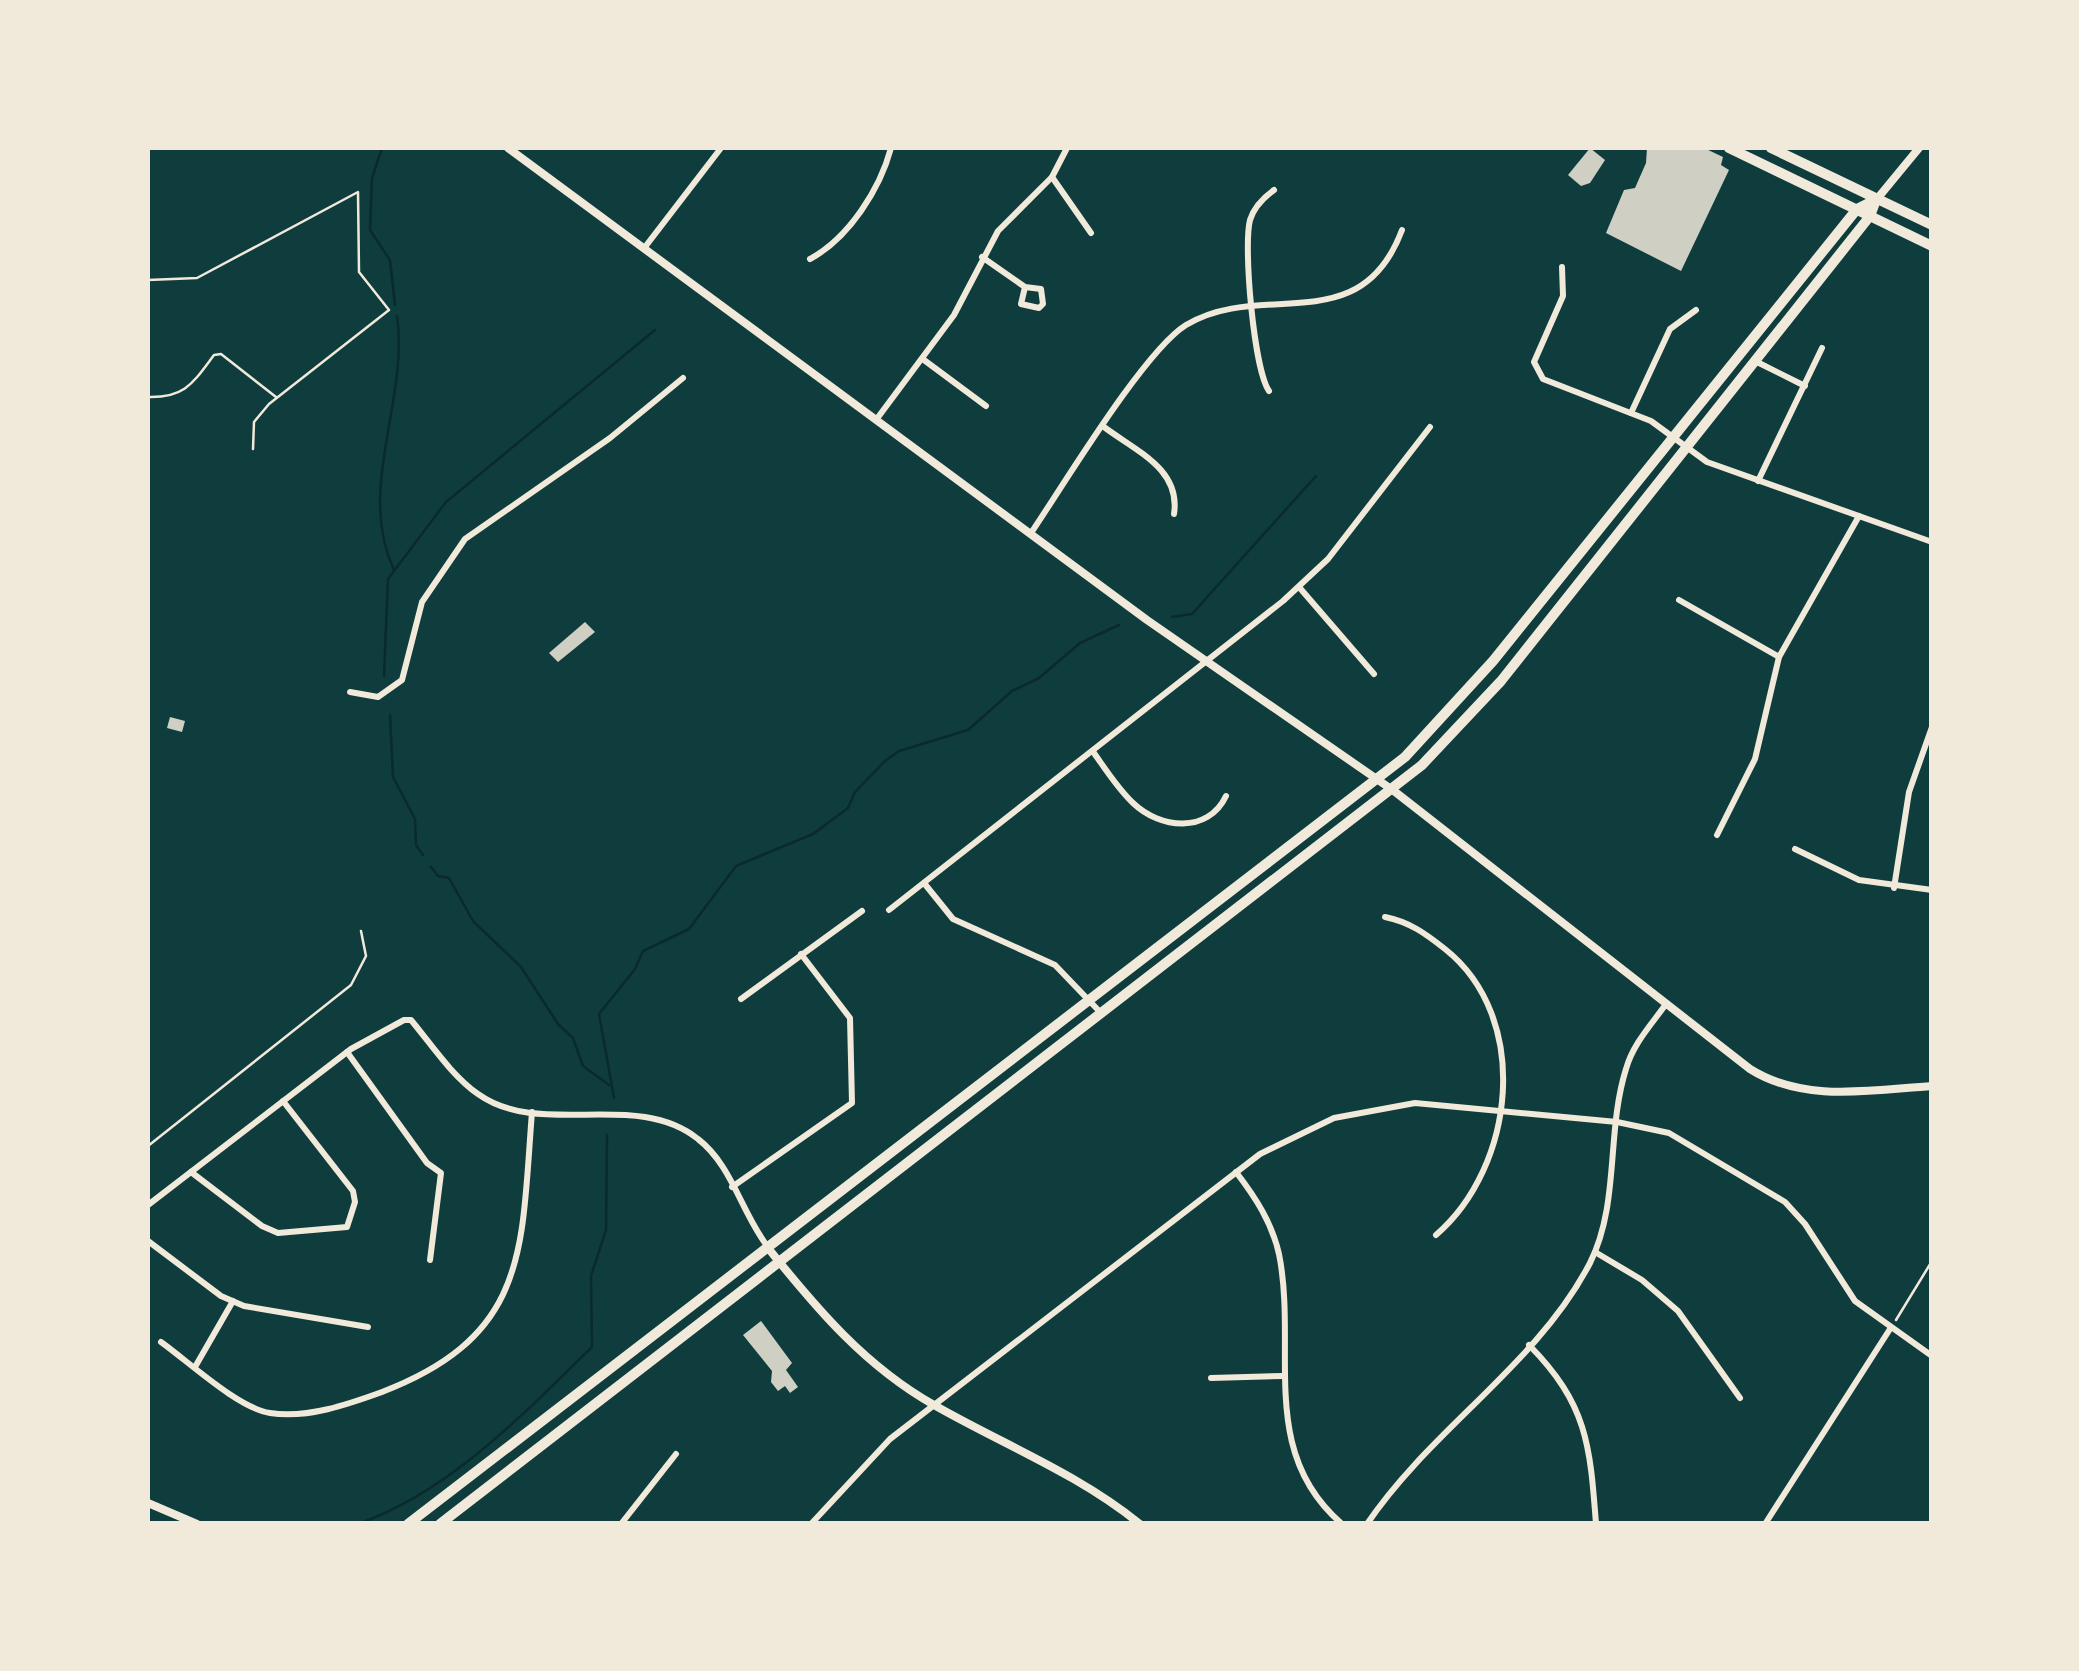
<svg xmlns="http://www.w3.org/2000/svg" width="2079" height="1671" font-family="Jost,sans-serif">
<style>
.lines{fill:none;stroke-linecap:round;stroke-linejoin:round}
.stream{stroke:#0a2a2b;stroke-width:2.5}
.building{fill:#cfcfc3}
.path{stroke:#f1e9da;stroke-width:2.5}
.minor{stroke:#f1e9da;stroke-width:6}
.tertiary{stroke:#f1e9da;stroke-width:8}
.primary{stroke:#f1e9da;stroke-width:10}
</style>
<rect width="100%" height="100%" fill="#0f3d3e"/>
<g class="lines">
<!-- stream -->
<g class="stream">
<polyline points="382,148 372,178 370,230 390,260 395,305"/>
<path d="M394,570c-38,-82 15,-168 3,-254"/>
<polyline points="1172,617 1192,614 1316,476"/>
<polyline points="384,676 388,579 446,502 655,330"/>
<polyline points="390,715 393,777 415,819 416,845 423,855"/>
<polyline points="431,867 438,876 449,878 473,921 521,967 558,1024 573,1038 583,1066 609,1085"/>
<polyline points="614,1098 599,1014 635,969 643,951 689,929 736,866 813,834 848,808 855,792 885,761 899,751 968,730 1012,691 1039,678 1080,643 1119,625"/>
<path d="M358,1524c93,-33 165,-110 234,-177l-1,-71 15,-46 1,-95"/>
</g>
</g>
<!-- building -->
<g class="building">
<polygon points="1590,148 1605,160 1590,183 1581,186 1568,175"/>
<polygon points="1647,148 1704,148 1723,157 1721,165 1729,170 1681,271 1606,233 1624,190 1635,188 1646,163"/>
<polygon points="585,622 595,632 558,662 549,653"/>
<polygon points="170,717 185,721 182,732 167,728"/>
<polygon points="761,1321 792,1363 786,1370 798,1387 790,1393 785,1386 778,1391 771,1382 772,1371 743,1335"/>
</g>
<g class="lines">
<!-- path -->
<g class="path">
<polyline points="148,280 197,278 358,192 359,272 389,310 269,404 254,422 253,449"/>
<path d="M148,397c37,1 45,-14 66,-42l7,-1 55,43"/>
<polyline points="148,1146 351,985 366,956 361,931"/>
<polyline points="1896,1320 1932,1261"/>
</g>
<!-- minor -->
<g class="minor">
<polyline points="1052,177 1091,233"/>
<polyline points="645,247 721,148"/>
<polyline points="982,257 1025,287 1041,289 1043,304 1039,308 1021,304 1025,287"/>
<path d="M810,259c39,-21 70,-70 81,-111"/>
<polyline points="1562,267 1563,296 1534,362 1543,379 1651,421 1707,462 1932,542"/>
<polyline points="924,360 986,406"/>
<polyline points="1757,362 1805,386"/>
<path d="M1269,391c-15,-22 -26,-144 -19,-171 4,-13 13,-22 24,-30"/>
<polyline points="1631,413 1670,329 1696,310"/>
<polyline points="876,420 954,315 998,231 1052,177 1067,148"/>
<path d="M1104,427c32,24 77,42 70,87"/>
<polyline points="1758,481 1822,348"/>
<path d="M1031,533c32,-47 113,-182 155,-208 76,-46 174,17 216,-95"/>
<polyline points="1299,587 1374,674"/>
<polyline points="1679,600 1779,657"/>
<polyline points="350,692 378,697 402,680 422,602 465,539 610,438 683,378"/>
<path d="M1094,753c12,17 24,36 39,50 27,26 75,31 93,-7"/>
<polyline points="1717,835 1755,759 1779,657 1859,516"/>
<polyline points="1795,849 1859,880 1932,890"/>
<polyline points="924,883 953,919 1055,965 1101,1013"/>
<polyline points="1894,888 1909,792 1932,727"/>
<polyline points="889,910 1283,601 1328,559 1430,427"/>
<path d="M1385,917c25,5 41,17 60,32 87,69 70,218 -9,286"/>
<polyline points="741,999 862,911"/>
<polyline points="347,1052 427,1163 441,1173 430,1260"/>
<polyline points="191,1172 262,1226 278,1233 347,1227 355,1202 353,1191 283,1101"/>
<path d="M1236,1172c20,26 36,51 43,82 19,95 -22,197 63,270"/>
<polyline points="732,1187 852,1103 850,1018 801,954"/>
<path d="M148,1205l203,-156 53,-29h7c20,24 41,56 67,74 63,45 158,-5 220,45 34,26 44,75 70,108"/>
<polyline points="148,1241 221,1296 244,1306 368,1327"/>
<polyline points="1595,1252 1642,1280 1678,1311 1740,1398"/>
<path d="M161,1342c28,20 77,66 109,71 37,6 79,-9 112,-21 148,-57 139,-143 150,-280"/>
<path d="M1529,1345c58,59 61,99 67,179"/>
<polyline points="195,1367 233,1301"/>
<polyline points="1211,1378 1283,1376"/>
<polyline points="621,1524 676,1454"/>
<polyline points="811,1524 890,1439 1260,1154 1334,1118 1415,1103 1617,1122 1669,1133 1785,1202 1805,1224 1855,1301 1932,1356"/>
<path d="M1367,1524c64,-95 170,-159 223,-261 30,-60 16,-131 36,-194 7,-25 25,-44 40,-65"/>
<polyline points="1765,1524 1890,1329"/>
</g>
<!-- tertiary -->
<g class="tertiary">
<path d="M508,148l639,472 247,171 356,278c54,34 121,21 182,17"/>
<polyline points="1877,199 1919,148"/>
<path d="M768,1248c49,61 97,118 166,157 70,40 143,68 206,119"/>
<polyline points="148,1503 197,1524"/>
</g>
<!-- primary -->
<g class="primary">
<polyline points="1729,148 1932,246"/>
<polyline points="1771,148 1932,225"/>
<polyline points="408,1524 1405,757 1493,661 1857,209 1877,199"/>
<polyline points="440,1524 1422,765 1501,681 1870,216 1876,200"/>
</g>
</g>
<!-- border -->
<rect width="2079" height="1671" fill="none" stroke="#f1e9da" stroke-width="300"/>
</svg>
